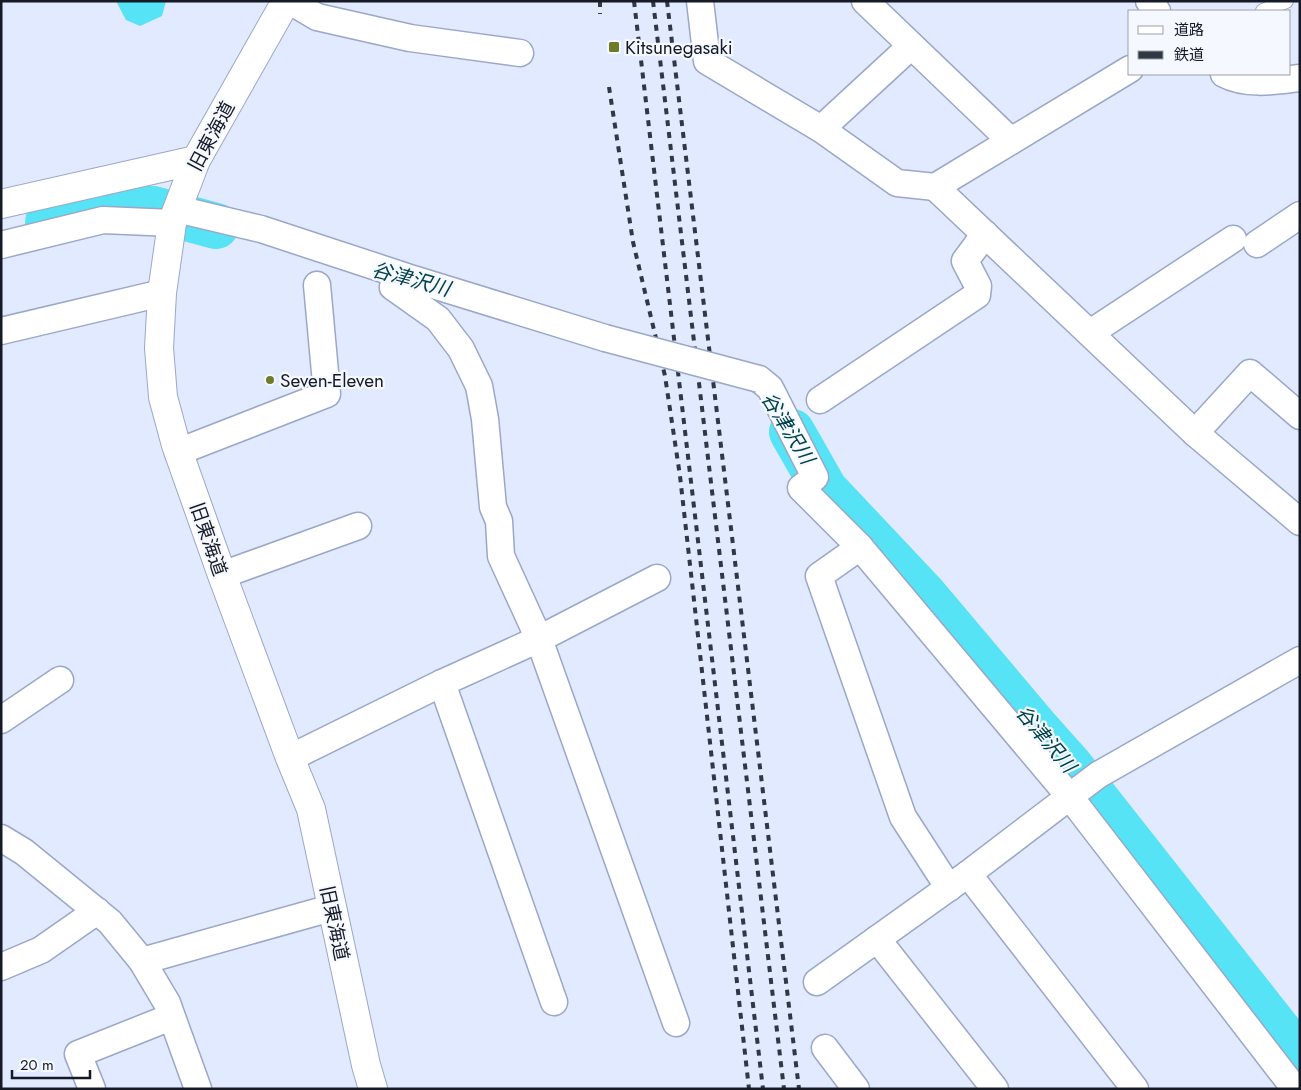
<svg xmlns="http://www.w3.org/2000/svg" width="1301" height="1090" font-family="Jost,'Noto Sans JP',sans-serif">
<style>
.water{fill:#56e3f5}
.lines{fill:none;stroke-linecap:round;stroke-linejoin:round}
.river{stroke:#56e3f5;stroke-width:46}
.service-casing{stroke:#9aa7c8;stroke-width:16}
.minor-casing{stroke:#9aa7c8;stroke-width:29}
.tertiary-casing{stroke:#9aa7c8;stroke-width:30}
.service{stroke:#fff;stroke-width:14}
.minor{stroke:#fff;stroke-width:26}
.tertiary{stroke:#fff;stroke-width:28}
.rail{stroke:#313744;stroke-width:4;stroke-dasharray:6 6;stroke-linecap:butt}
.minor-bridge-casing{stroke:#9aa7c8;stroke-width:29;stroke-linecap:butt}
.minor-bridge{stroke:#fff;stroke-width:26}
.poi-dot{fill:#6e7b27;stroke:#f5f8ff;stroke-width:2}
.labels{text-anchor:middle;stroke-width:4.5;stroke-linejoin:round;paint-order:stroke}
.poi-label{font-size:19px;fill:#151a26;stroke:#f5f8ff;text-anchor:start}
.street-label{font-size:19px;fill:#151a26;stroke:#f5f8ff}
.water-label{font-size:20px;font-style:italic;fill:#004249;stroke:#f5f8ff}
</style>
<rect width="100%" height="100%" fill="#e1eaff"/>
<!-- water -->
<polygon class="water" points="116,1 166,1 162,16 140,26 126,20"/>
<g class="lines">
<!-- river -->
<g class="river">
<polyline points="48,222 110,207 153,209 216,226"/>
<polyline points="792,432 825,490 924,595 1037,729 1070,766 1300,1058"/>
</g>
<!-- service casing -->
<g class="service-casing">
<polyline id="service" points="1263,11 1286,1"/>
</g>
<!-- minor casing -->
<g class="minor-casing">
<g id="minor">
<polyline points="290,1 317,17 410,38 520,53"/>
<polyline points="700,1 707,61 821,129 897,183 935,187 1130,69"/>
<polyline points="865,1 1011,141"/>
<polyline points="1149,1 1157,11"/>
<path d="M1224,74c23,12 52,7 76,4"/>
<polyline points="821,129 911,46"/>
<polyline points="935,187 1195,433 1300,522"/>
<polyline points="177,209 261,229 410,278 605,338"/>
<polyline points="1257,244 1300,215"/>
<polyline points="1,245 103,220 172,223"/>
<polyline points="396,274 393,287 438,319 461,349 479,386 485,419 493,507 499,521 501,556 539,639 676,1023"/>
<polyline points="1,331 162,293"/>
<polyline points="1090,333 1233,239"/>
<polyline points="759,379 770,388 815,477 801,488 860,547 1070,797 1295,1089"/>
<polyline points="820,400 977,295 978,286 965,261 985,234"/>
<polyline points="1195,433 1250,373 1300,416"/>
<polyline points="178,452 327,394 317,285"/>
<polyline points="860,547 819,576 903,817 949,888"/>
<polyline points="222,575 358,526"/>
<polyline points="442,683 554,1002"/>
<polyline points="1,720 60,680"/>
<polyline points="290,758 442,683 539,639 657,578"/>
<polyline points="1,838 24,852 110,922 142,961 167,1003 198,1089"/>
<polyline points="968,874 1135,1089"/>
<polyline points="877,939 995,1089"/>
<polyline points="142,961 331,908"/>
<polyline points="1,967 41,950 97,911"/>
<polyline points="817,982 968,874 1098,775 1300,660"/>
<polyline points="825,1048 856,1089"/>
<polyline points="92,1089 78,1054 171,1017"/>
</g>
</g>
<!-- tertiary casing -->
<g class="tertiary-casing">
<g id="tertiary">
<polyline points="286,1 196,160 172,223 162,293 159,348 163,397 176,445 222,575 290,758 311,809 366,1065 373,1089"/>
<polyline points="1,204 196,160"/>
</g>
</g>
<!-- service -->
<use href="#service" class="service"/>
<!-- minor -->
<use href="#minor" class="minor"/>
<!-- tertiary -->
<use href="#tertiary" class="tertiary"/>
<!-- rail -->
<g class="rail">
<polyline points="600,1 600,14"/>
<polyline points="634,1 763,1089"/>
<polyline points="653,1 784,1089"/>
<polyline points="667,1 799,1089"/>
<polyline points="609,87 633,242 665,376 680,476 749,1089"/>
</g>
<!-- minor-bridge casing -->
<g class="minor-bridge-casing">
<polyline id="minor-bridge" points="605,338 759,379"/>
</g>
<!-- minor-bridge -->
<use href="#minor-bridge" class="minor-bridge"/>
</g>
<!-- markers -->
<g class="poi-dot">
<rect x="608" y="41" width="12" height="12" rx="2.5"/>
<circle cx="270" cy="380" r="5"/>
</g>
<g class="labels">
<!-- poi labels -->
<g class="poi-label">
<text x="625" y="54">Kitsunegasaki</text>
<text x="280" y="387">Seven-Eleven</text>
</g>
<!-- street labels -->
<g class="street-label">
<text transform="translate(211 136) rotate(-62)" y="7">旧東海道</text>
<text transform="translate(209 539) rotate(71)" y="7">旧東海道</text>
<text transform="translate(335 923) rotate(78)" y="7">旧東海道</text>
</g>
<!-- water labels -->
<g class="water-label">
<text transform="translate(411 279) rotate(15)" y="7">谷津沢川</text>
<text transform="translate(788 428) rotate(58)" y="7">谷津沢川</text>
<text transform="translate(1046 739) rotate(50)" y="7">谷津沢川</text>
</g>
</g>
<!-- border -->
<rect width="1301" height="1090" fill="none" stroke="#151a26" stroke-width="5"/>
<!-- legend -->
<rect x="1128" y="10" width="162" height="65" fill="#f5f8ff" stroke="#9b9fa8"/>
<rect x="1138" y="26" width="25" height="8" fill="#ffffff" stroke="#9b9fa8"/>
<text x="1174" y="35" font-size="15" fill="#151a26">道路</text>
<rect x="1138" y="51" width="25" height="8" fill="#313744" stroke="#9b9fa8"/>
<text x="1174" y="60" font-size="15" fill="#151a26">鉄道</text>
<!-- scale -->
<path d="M12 1070v8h78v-8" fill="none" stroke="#151a26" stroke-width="2.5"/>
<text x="20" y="1070" font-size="15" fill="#151a26" stroke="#f5f8ff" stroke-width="4" paint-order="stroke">20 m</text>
</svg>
